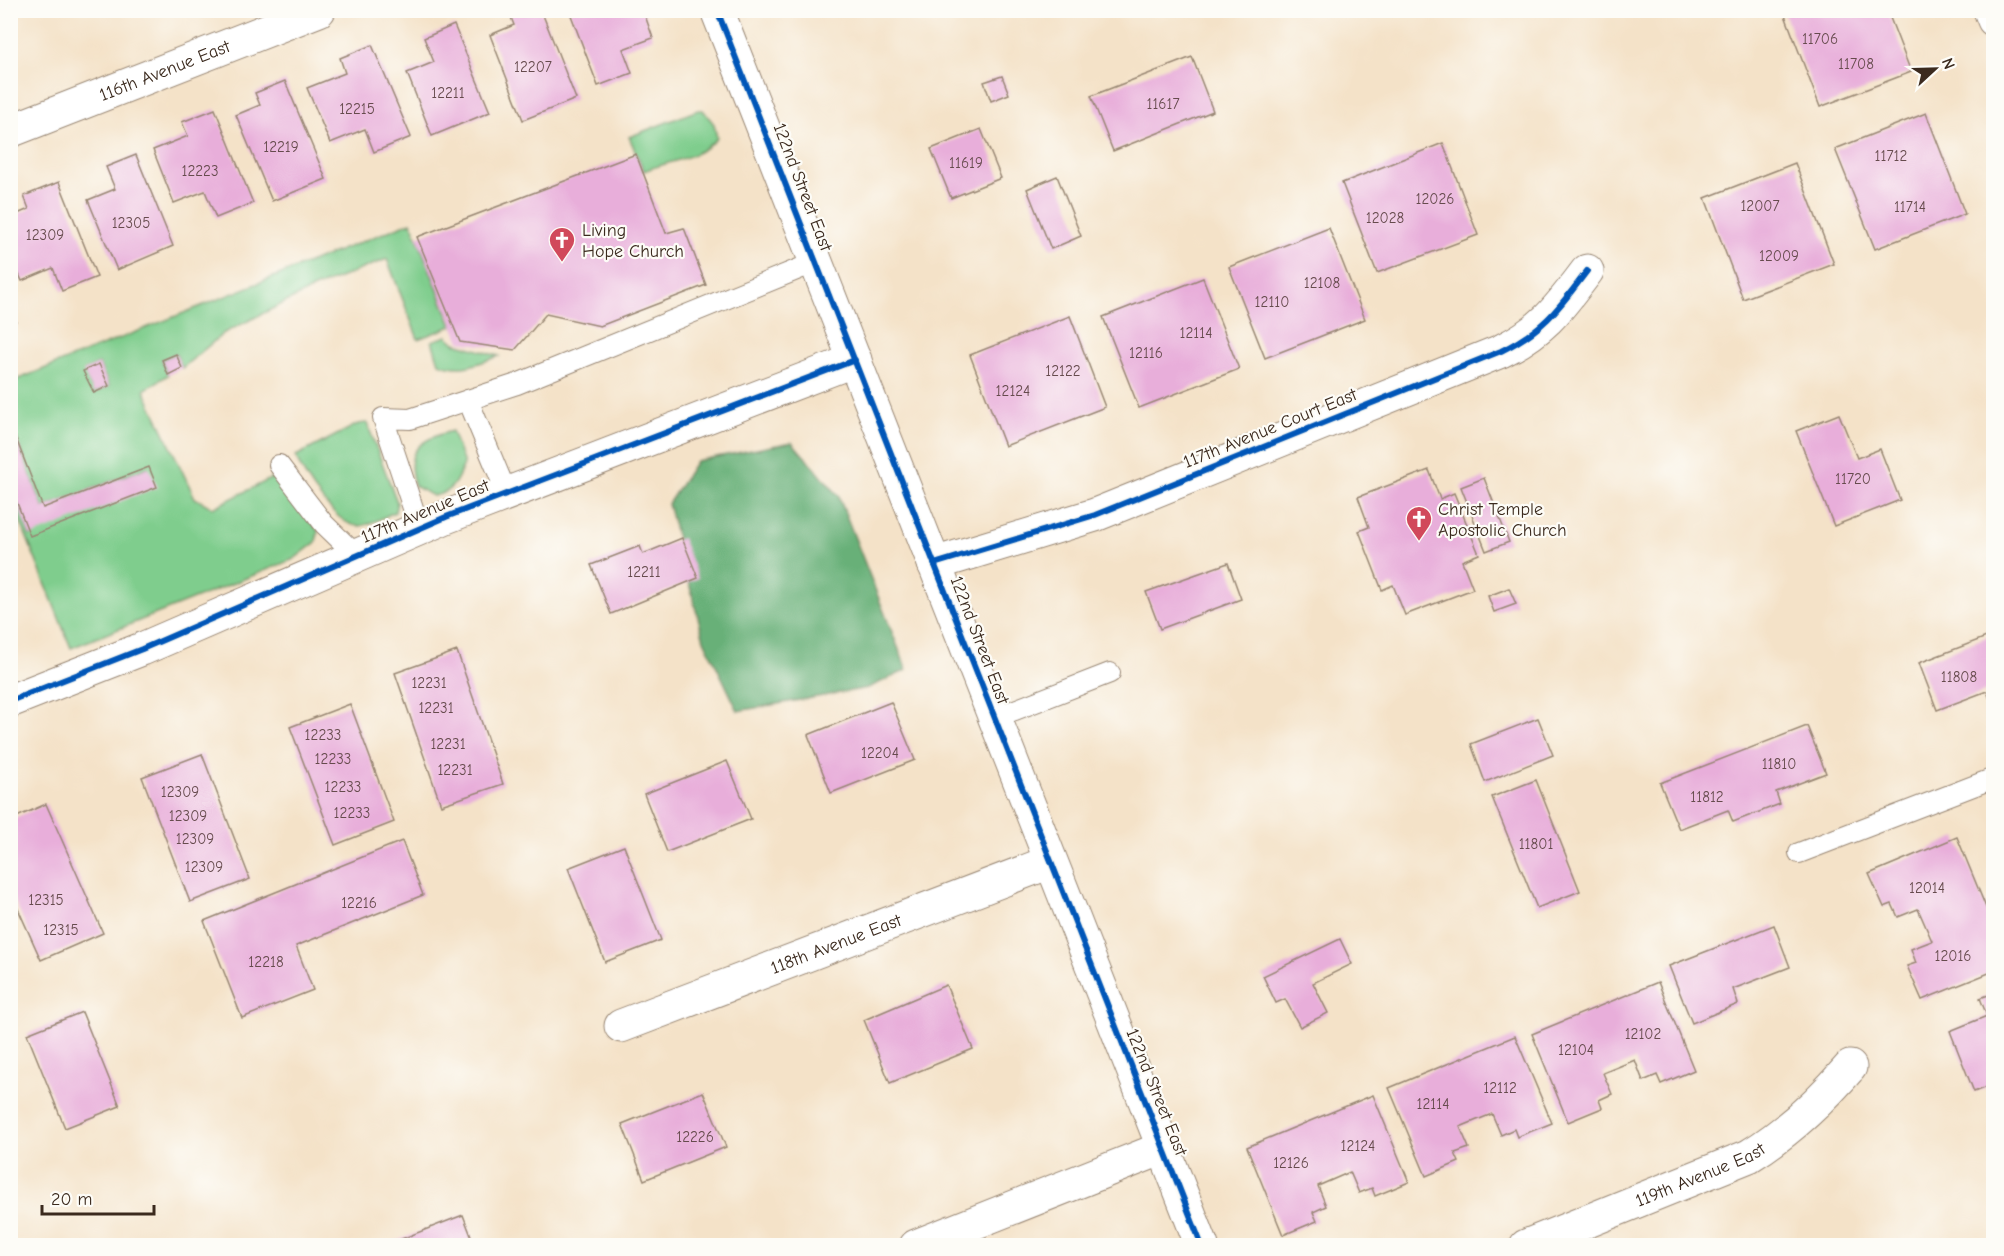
<svg xmlns="http://www.w3.org/2000/svg" width="2004" height="1256" font-family="'Comic Neue',sans-serif">
<style>
.green{fill:#7fcd8d;stroke:#5d7c56;stroke-width:1.5;fill-rule:evenodd}
.forest{fill:#67b078;stroke:#516d4b;stroke-width:1.5}
.building{fill:#e8aeda}
.lines{fill:none;stroke-linecap:round;stroke-linejoin:round}
.service-casing{stroke:#988673;stroke-width:22}
.minor-casing{stroke:#988673;stroke-width:35}
.tertiary-casing{stroke:#988673;stroke-width:35}
.service{stroke:#fff;stroke-width:20}
.minor{stroke:#fff;stroke-width:33}
.tertiary{stroke:#fff;stroke-width:33}
.cycleway-casing{stroke:#fdfcf7;stroke-width:10}
.cycleway{stroke:#0057b8;stroke-width:6}
.labels{text-anchor:middle;stroke-width:4.5;stroke-linejoin:round;paint-order:stroke}
.number-label{font-size:15px;fill:#664b4d}
.street-label{font-size:18px;fill:#3b2a1e;stroke:#fdfcf7}
.poi-label{font-size:18px;fill:#3b2a1e;stroke:#fdfcf7;text-anchor:start}
</style>
<rect width="100%" height="100%" fill="#fdfcf7"/>
<filter id="ink" filterUnits="userSpaceOnUse"><feTurbulence type="fractalNoise" baseFrequency=".0167" numOctaves="2"/><feDisplacementMap in="SourceGraphic" scale="12" xChannelSelector="R" yChannelSelector="G"/><feConvolveMatrix kernelMatrix="1 2 1 2 8 2 1 2 1" color-interpolation-filters="sRGB"/></filter>
<filter id="wash" filterUnits="userSpaceOnUse"><feTurbulence type="fractalNoise" baseFrequency=".008" numOctaves="4" result="noise"/><feDisplacementMap in="SourceGraphic" scale="24" xChannelSelector="R" yChannelSelector="G"/><feGaussianBlur stdDeviation="1.35" result="paint"/><feColorMatrix in="noise" values="0 0 0 0 0 0 0 0 0 0 0 0 0 0 0 0 0 1.4 0 .05"/><feComposite in="paint" operator="in"/></filter>
<g filter="url(#wash)">
<rect width="100%" height="100%" fill="#f4e2c8"/>
<!-- green -->
<g class="green">
<path d="M698,110h5l11,14 3,14c-19,21 -48,23 -73,33l-15,-34z"/>
<path d="M411,222l41,104 -34,13 -31,-80 -73,29 -90,45 -42,35 -6,-14 -14,6 6,15 -24,15 51,108 18,10 63,-32 42,55 -2,11 -22,17 -223,89 -60,-150 -1,-13 20,51 118,-69 -105,41 -28,-72 -4,2v-56zM99,364l10,22 -15,7 -10,-22z"/>
<path d="M447,336l8,7 44,13c-22,8 -38,16 -60,7l-7,-22z"/>
<path d="M367,423l30,79 -2,10c-10,4 -24,13 -35,14 -22,2 -59,-51 -64,-70l62,-32z"/>
<path d="M452,431l12,33c-7,17 -12,29 -31,32l-18,-10c-12,-35 5,-47 37,-55z"/>
</g>
<!-- forest -->
<polygon class="forest" points="792,442 838,495 907,670 868,688 738,711 704,640 668,504 696,461"/>
<g id="blocks">
<!-- building -->
<g class="building">
<polygon points="508,10 541,10 576,99 523,120 490,35 514,25"/>
<polygon points="569,10 643,10 653,38 623,49 632,73 598,86"/>
<polygon points="1783,10 1887,10 1911,72 1820,107"/>
<polygon points="454,25 490,112 432,136 407,73 434,62 424,38"/>
<polygon points="372,45 411,137 374,152 365,129 330,143 307,88 345,73 340,58"/>
<polygon points="1192,57 1213,111 1113,151 1091,96"/>
<polygon points="1002,76 1009,94 991,101 984,82"/>
<polygon points="285,81 326,179 272,201 236,115 260,105 255,93"/>
<polygon points="215,109 253,203 216,218 205,191 174,203 153,150 188,136 182,122"/>
<polygon points="1926,113 1965,214 1875,249 1835,149"/>
<polygon points="981,129 1001,178 951,198 931,149"/>
<polygon points="1443,143 1478,235 1377,273 1342,183"/>
<polygon points="636,154 666,233 684,228 706,285 600,326 546,314 515,350 460,342 417,237"/>
<polygon points="136,155 173,246 117,270 88,200 115,189 106,167"/>
<polygon points="1795,163 1834,264 1743,299 1705,198"/>
<polygon points="1057,176 1081,236 1051,249 1027,189"/>
<polygon points="59,182 97,277 62,291 53,268 22,281 10,254 10,217 29,209 24,196"/>
<polygon points="1329,228 1365,319 1265,358 1229,267"/>
<polygon points="1203,278 1239,369 1139,408 1103,317"/>
<polygon points="10,308 16,321 10,323"/>
<polygon points="1070,316 1105,407 1005,446 970,355"/>
<polygon points="176,354 182,368 168,375 162,360"/>
<polygon points="99,364 109,386 94,393 83,371"/>
<polygon points="1839,414 1857,458 1880,449 1900,500 1834,526 1796,431"/>
<polygon points="15,436 43,508 149,467 157,487 30,536 10,485 10,438"/>
<polygon points="1429,470 1440,499 1454,493 1479,554 1462,561 1473,589 1405,615 1393,585 1382,590 1359,531 1369,527 1358,497"/>
<polygon points="1484,478 1509,542 1486,551 1461,487"/>
<polygon points="682,538 698,578 611,614 591,565 640,546 643,554"/>
<polygon points="1228,563 1241,599 1160,629 1146,592"/>
<polygon points="1509,588 1516,604 1494,612 1488,596"/>
<polygon points="1994,634 1994,702 1991,702 1987,691 1937,710 1919,663"/>
<polygon points="457,651 503,784 441,805 395,673"/>
<polygon points="891,702 915,760 831,793 808,735"/>
<polygon points="350,704 394,822 335,845 290,727"/>
<polygon points="1538,718 1553,755 1485,782 1471,744"/>
<polygon points="1807,726 1826,773 1776,792 1780,804 1733,822 1728,810 1679,829 1660,783"/>
<polygon points="202,754 250,879 190,902 142,777"/>
<polygon points="727,761 751,819 667,852 644,794"/>
<polygon points="1536,780 1580,891 1537,908 1492,797"/>
<polygon points="46,804 103,933 41,960 10,891 10,820"/>
<polygon points="1957,837 1994,927 1994,971 1922,1000 1907,966 1916,963 1911,949 1932,941 1918,909 1898,917 1892,904 1884,907 1869,874"/>
<polygon points="402,841 423,895 296,946 313,990 242,1018 204,921"/>
<polygon points="624,846 661,940 605,962 568,868"/>
<polygon points="1774,925 1790,967 1733,989 1738,1004 1692,1023 1669,966"/>
<polygon points="1340,939 1352,964 1313,983 1328,1013 1300,1027 1285,999 1276,1003 1263,976"/>
<polygon points="1658,982 1694,1070 1661,1084 1657,1075 1643,1081 1635,1060 1603,1073 1612,1094 1599,1100 1602,1108 1568,1122 1532,1034"/>
<polygon points="946,985 973,1049 890,1083 864,1020"/>
<polygon points="1994,993 1994,1084 1974,1092 1950,1031 1987,1016 1980,998"/>
<polygon points="82,1012 120,1106 65,1128 27,1034"/>
<polygon points="1515,1036 1552,1123 1517,1137 1514,1129 1501,1135 1492,1114 1477,1120 1460,1127 1469,1148 1455,1153 1459,1162 1426,1176 1389,1088"/>
<polygon points="703,1092 726,1147 644,1180 622,1124"/>
<polygon points="1373,1095 1409,1182 1375,1196 1372,1188 1359,1193 1350,1172 1318,1186 1326,1206 1313,1212 1317,1221 1283,1235 1247,1147"/>
<polygon points="463,1215 475,1246 386,1246 386,1245"/>
</g>
</g>
</g>
<g filter="url(#ink)">
<use href="#blocks" fill-opacity="0" stroke="#988673" stroke-width="1.5"/>
<g class="lines">
<!-- service casing -->
<g class="service-casing">
<g id="service">
<polyline points="468,400 507,494"/>
<polyline points="279,465 324,524 357,556"/>
<polyline points="420,529 383,418 410,419 517,384 816,262"/>
<polyline points="994,718 1110,673"/>
<polyline points="1799,853 1994,778"/>
</g>
</g>
<!-- minor casing -->
<g class="minor-casing">
<g id="minor">
<polyline points="1990,10 1994,20"/>
<path id="s1" d="M10,131l309,-121"/>
<path d="M934,564l161,-49 406,-164c43,-21 58,-43 86,-80"/>
<polyline points="10,701 142,649 446,517 855,360"/>
<path id="s2" d="M621,1026l429,-164"/>
<polyline points="916,1246 1163,1148"/>
<path id="s3" d="M1526,1246l223,-90c39,-24 71,-54 101,-89"/>
</g>
</g>
<!-- tertiary casing -->
<g class="tertiary-casing">
<polyline id="tertiary" points="717,10 1202,1246"/>
</g>
<!-- service -->
<use href="#service" class="service"/>
<!-- minor -->
<use href="#minor" class="minor"/>
<!-- tertiary -->
<use href="#tertiary" class="tertiary"/>
<!-- cycleway casing -->
<g class="cycleway-casing">
<g id="cycleway">
<polyline points="717,10 1202,1246"/>
<path d="M934,564l161,-49 406,-164c43,-21 58,-43 86,-80"/>
<polyline points="10,701 142,649 446,517 855,360"/>
</g>
</g>
<!-- cycleway -->
<use href="#cycleway" class="cycleway"/>
</g>
</g>
<!-- icons -->
<defs>
<g id="church-pin" transform="scale(1.35)"><path d="M0 17L-7.5 6A9.5 9.5 0 1 1 7.5 6Z" fill="#d1495b" stroke="#fdfcf7"/><path d="M-1.2-6h2.4v3.5h3.3v2.4h-3.3V6h-2.4V-.1h-3.3v-2.4h3.3Z" fill="#fff"/></g>
</defs>
<g fill-rule="evenodd">
<use href="#church-pin" x="562" y="240"/>
<use href="#church-pin" x="1419" y="519"/>
</g>
<g class="labels">
<!-- number labels -->
<g class="number-label">
<text x="1820" y="44">11706</text>
<text x="1856" y="69">11708</text>
<text x="533" y="72">12207</text>
<text x="448" y="98">12211</text>
<text x="1163" y="109">11617</text>
<text x="357" y="114">12215</text>
<text x="281" y="152">12219</text>
<text x="1891" y="161">11712</text>
<text x="966" y="168">11619</text>
<text x="200" y="176">12223</text>
<text x="1435" y="204">12026</text>
<text x="1760" y="211">12007</text>
<text x="1910" y="212">11714</text>
<text x="1385" y="223">12028</text>
<text x="131" y="228">12305</text>
<text x="45" y="240">12309</text>
<text x="1779" y="261">12009</text>
<text x="1322" y="288">12108</text>
<text x="1272" y="307">12110</text>
<text x="1196" y="338">12114</text>
<text x="1146" y="358">12116</text>
<text x="1063" y="376">12122</text>
<text x="1013" y="396">12124</text>
<text x="1853" y="484">11720</text>
<text x="644" y="577">12211</text>
<text x="1959" y="682">11808</text>
<text x="429" y="688">12231</text>
<text x="436" y="713">12231</text>
<text x="323" y="740">12233</text>
<text x="448" y="749">12231</text>
<text x="880" y="758">12204</text>
<text x="333" y="764">12233</text>
<text x="1779" y="769">11810</text>
<text x="455" y="775">12231</text>
<text x="343" y="792">12233</text>
<text x="180" y="797">12309</text>
<text x="1707" y="802">11812</text>
<text x="352" y="818">12233</text>
<text x="188" y="821">12309</text>
<text x="195" y="844">12309</text>
<text x="1536" y="849">11801</text>
<text x="204" y="872">12309</text>
<text x="1927" y="893">12014</text>
<text x="46" y="905">12315</text>
<text x="359" y="908">12216</text>
<text x="61" y="935">12315</text>
<text x="1953" y="961">12016</text>
<text x="266" y="967">12218</text>
<text x="1643" y="1039">12102</text>
<text x="1576" y="1055">12104</text>
<text x="1500" y="1093">12112</text>
<text x="1433" y="1109">12114</text>
<text x="695" y="1142">12226</text>
<text x="1358" y="1151">12124</text>
<text x="1291" y="1168">12126</text>
</g>
<!-- street labels -->
<g class="street-label">
<text dy="6" stroke="none"><textPath href="#s1" startOffset="166">116th Avenue East</textPath></text>
<text transform="translate(803 187) rotate(69)" y="6">122nd Street East</text>
<text transform="translate(1270 428) rotate(-22)" y="6">117th Avenue Court East</text>
<text transform="translate(425 511) rotate(-23)" y="6">117th Avenue East</text>
<text transform="translate(980 640) rotate(69)" y="6">122nd Street East</text>
<text dy="6" stroke="none"><textPath href="#s2" startOffset="230">118th Avenue East</textPath></text>
<text transform="translate(1157 1092) rotate(68)" y="6">122nd Street East</text>
<text dy="6" stroke="none"><textPath href="#s3" startOffset="188">119th Avenue East</textPath></text>
</g>
<!-- poi labels -->
<g class="poi-label">
<text x="582" y="236">Living<tspan x="582" dy="21">Hope Church</tspan></text>
<text x="1438" y="515">Christ Temple<tspan x="1438" dy="21">Apostolic Church</tspan></text>
</g>
</g>
<!-- margin -->
<rect width="2004" height="1256" fill="none" stroke="#fdfcf7" stroke-width="36"/>
<!-- north arrow -->
<g transform="translate(1935 69) rotate(68)" stroke="#fdfcf7" stroke-width="4.5" paint-order="stroke">
<path d="M0-4.5L10 22L0 15L-10 22Z" fill="#3b2a1e"/>
<text y="-9" font-size="16" font-weight="bold" text-anchor="middle" fill="#3b2a1e">N</text>
</g>
<!-- scale -->
<path d="M42 1205v9h112v-9" fill="none" stroke="#3b2a1e" stroke-width="3"/>
<text x="51" y="1205" font-size="18" fill="#3b2a1e" stroke="#fdfcf7" stroke-width="4.5" paint-order="stroke">20 m</text>
</svg>
